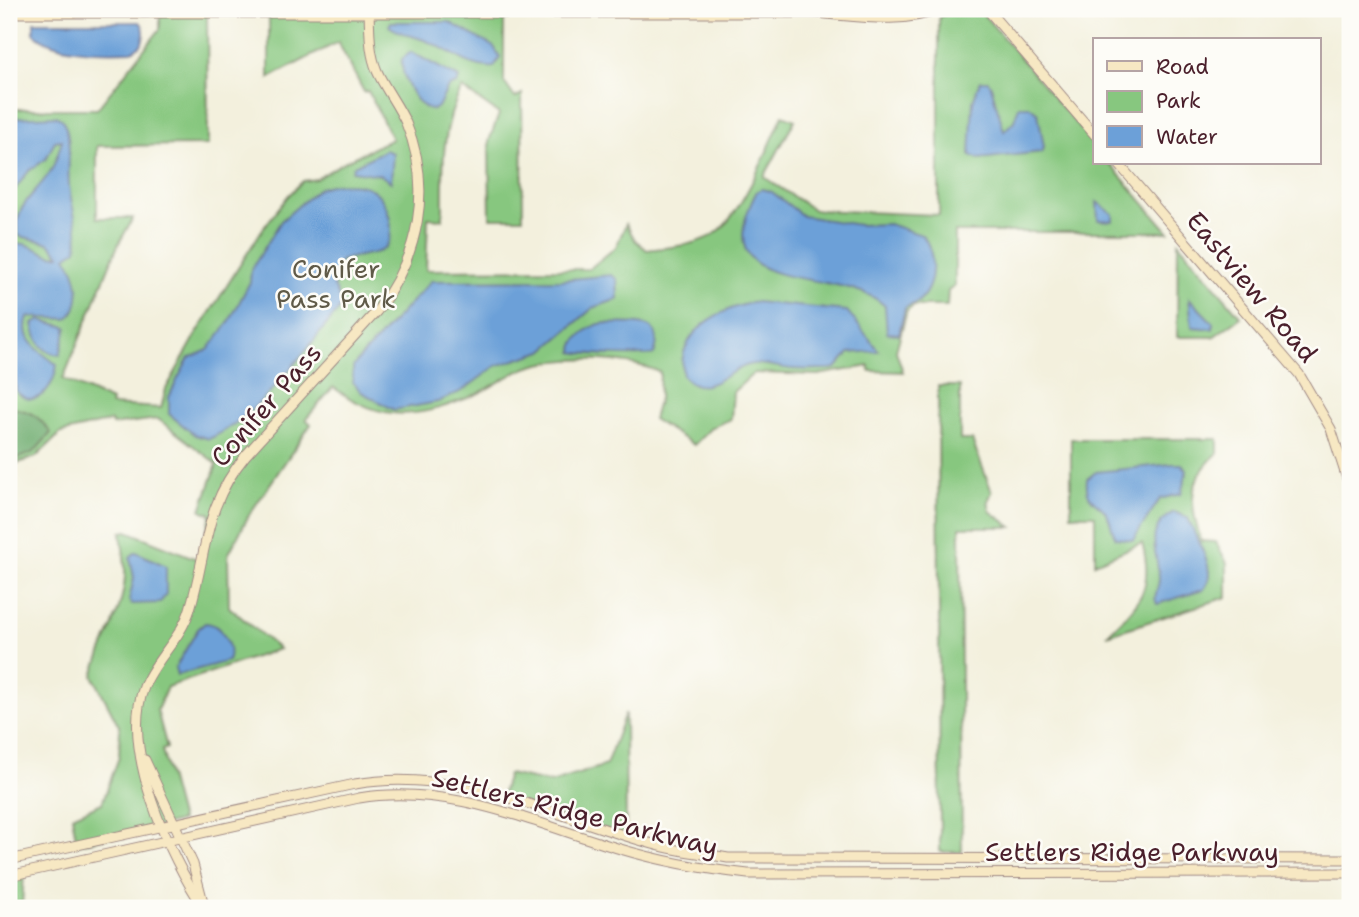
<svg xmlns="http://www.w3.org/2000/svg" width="1359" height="917" font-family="'Shantell Sans',sans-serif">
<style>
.green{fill:#87c77f;stroke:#687355;stroke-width:2}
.forest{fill:#6dac6e;stroke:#5c664c;stroke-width:2}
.water{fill:#6ca0d8;stroke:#5b6082;stroke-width:2}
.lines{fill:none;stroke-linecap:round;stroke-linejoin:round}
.secondary-casing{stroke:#9e8884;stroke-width:11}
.secondary{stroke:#f7e8c3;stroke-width:9}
.labels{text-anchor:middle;stroke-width:5;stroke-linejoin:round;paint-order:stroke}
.park-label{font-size:26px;fill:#5f5a48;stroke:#fdfcf7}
.street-label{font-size:26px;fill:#4a1f2b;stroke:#fdfcf7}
</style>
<rect width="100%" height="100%" fill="#fdfcf7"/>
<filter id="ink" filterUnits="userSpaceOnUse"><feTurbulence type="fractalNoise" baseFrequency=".0143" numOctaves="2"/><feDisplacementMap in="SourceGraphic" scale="14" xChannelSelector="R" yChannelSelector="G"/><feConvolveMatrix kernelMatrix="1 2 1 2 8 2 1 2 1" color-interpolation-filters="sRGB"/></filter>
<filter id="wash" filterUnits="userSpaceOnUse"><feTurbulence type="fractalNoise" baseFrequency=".00686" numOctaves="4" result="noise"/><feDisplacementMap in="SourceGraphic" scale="28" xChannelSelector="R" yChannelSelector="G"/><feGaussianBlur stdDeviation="1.57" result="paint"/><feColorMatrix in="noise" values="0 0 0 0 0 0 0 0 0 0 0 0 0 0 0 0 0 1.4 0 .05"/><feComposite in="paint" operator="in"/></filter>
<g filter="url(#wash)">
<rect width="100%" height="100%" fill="#f3f0dd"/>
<!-- green -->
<g class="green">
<path d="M959,9h20l116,137v17h14l60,69h-214v54l-7,5 -1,15h-33l-7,5 -11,40 7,21 -33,-1 -1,-5 -51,9 -64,-2 -21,19 -2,27 -19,8 -18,18 -41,-26 6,-21 1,-26c-35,-14 -95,-17 -131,-5 -19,6 -34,19 -52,27 -56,24 -94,31 -144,-7l-27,32 5,5 -62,91 -21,40 1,52 50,42 -112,38 -10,23 10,38 -5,2 19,71 -104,23 -5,-28 30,-13 17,-46 1,-29 -27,-52c10,-34 30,-64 32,-100 1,-14 -3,-30 -4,-44l6,-1 72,29 12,-46 -10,-4 16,-46 -59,-45 -46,6 -1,-4 -50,12 -25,24 -27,9v-453l2,96h86l63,-80v-17h47l1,133 -111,1v72h36l-15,27 -55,134 48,22v4l50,3 5,-19 33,-59 63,-100 26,-34 15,-15 13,-2 30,-18 46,-22 -24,-48 -4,1 -26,-50 -69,36v-66h235v70l11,16 7,-4 1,124h-33l-1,-77 10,-27 -37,-26c-22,40 -19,85 -19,131l-15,-1 -2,52 163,-1 27,-22 10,-23 9,16 12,10c22,-3 50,-4 69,-17 25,-17 54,-89 67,-118l12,5 -31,57 50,33 125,5v-198z"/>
<polygon points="1178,242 1241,317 1213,337 1177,337"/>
<polygon points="938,386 960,386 960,440 972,440 992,492 988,501 990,511 1012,527 960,527 962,852 940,852"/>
<path d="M1071,439h147v14c-32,28 -28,51 -17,88l15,1 11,21v34l-120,38c32,-31 48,-46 35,-92l-47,20v-48h-24z"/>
<polygon points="625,713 626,836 501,797 508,774 551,783 606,765"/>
<polygon points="24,873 22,908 9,908 9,876"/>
</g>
<!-- forest -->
<path class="forest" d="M9,407c22,4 29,8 42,26l-17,19 -25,10z"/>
<!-- water -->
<g class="water">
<path d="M34,22h106c6,6 4,16 1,23l-9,6c-27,1 -78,2 -98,-18z"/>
<path d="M391,22h58l45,25 6,10 -6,10c-26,2 -41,-16 -65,-25 -13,-6 -28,-7 -40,-16z"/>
<path d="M411,52l48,26 -2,6 -9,3 -10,20 -5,3c-17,-1 -33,-36 -31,-51z"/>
<polygon points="980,81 988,81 991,86 1004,131 1014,121 1019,106 1029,106 1038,113 1044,147 1042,152 979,159 970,155 973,101"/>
<path d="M56,116l7,4c10,22 4,42 6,65 2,21 11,43 8,64l-11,8c12,15 20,47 1,62l-39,-2c-9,26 15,35 29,48 -2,22 -22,47 -41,26l-2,-20 -3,-125c16,-10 32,13 49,9l-11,-12 -30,-7c-8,-29 18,-43 31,-64 6,-9 9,-22 12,-32l-7,1 -9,18 -17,12 -20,26v-79z"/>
<polygon points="385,150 393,153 391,182 380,175 352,171 354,166"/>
<path d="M334,184c11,0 27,-1 37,5 17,8 29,49 11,61 -7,5 -32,6 -42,11l-7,23 10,21c-38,43 -81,110 -134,134l-14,-4 -26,-21v-17l9,-19 11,-20 19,-8 21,-28 21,-40 1,-12 30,-49 38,-33z"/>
<path d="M762,189l10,3 31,24 56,9 30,-1 33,11c14,16 14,49 -2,65 -4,4 -11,5 -15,8l-6,26 -12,-1 -2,-27c-44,-44 -187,-2 -128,-115z"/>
<polygon points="1097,202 1113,214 1113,221 1098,220"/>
<polygon points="611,275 617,279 618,299 593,308 543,351 496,366 462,391 438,402 394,410 361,392 353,382 353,367 359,359 431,281 561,280"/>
<polygon points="1189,298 1213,323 1213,329 1192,327"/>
<path d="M756,302l91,9 32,40 -30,2 -13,15 -6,1c-13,0 -26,1 -39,0 -12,-1 -25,-6 -38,-5 -25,3 -46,38 -70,12 -8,-44 38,-68 73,-74z"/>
<path d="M40,320l27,7 -7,28c-18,-1 -24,-15 -27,-31z"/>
<path d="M604,323c23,3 64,-9 50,31 -5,3 -76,0 -81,-2 -1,-14 18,-27 31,-29z"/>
<path d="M1172,464h10l5,6 -6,24 -21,5 -27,41 -17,-2c-5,-7 -5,-20 -11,-27 -12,-12 -20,-12 -18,-32l9,-7z"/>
<path d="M1174,512l14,6c6,20 33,54 15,72l-46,14c-5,-8 3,-17 2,-27 -2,-26 -16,-48 15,-65z"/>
<polygon points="136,552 166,566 166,594 160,603 132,604 129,600 134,578 130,557"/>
<path d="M205,623c16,0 29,24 23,38l-51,14 -2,-7 23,-39z"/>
</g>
</g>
<g filter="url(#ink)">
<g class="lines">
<!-- secondary casing -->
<g class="secondary-casing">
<g id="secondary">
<polyline points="987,9 1095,135"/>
<path d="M9,13h805c43,3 85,12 127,-4"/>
<polyline points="1118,163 1299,374 1331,429 1350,488"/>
<polyline points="145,760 193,864 203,902"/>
<path d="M9,860l346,-76c105,-19 206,36 305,62 22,6 46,8 68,12l622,1"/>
<path d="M9,876l350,-78c90,-15 174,25 258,50 43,13 86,21 131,26l602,-1"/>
<path d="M204,908c-35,-51 -84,-160 -60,-221 11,-28 37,-48 46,-78 18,-60 13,-102 56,-154l131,-144c42,-55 56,-123 29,-188 -8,-18 -21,-34 -29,-52 -8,-19 -7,-39 -8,-58"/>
</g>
</g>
<!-- secondary -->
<use href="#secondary" class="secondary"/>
</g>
</g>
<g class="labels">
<!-- park labels -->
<g class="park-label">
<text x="336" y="278">Conifer<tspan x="336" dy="30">Pass Park</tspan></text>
</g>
<!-- street labels -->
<g class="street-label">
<text transform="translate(1252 287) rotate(50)" y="9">Eastview Road</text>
<text transform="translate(266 405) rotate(-49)" y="9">Conifer Pass</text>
<text transform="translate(575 812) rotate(14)" y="9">Settlers Ridge Parkway</text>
<text x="1132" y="861">Settlers Ridge Parkway</text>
</g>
</g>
<!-- margin -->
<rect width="1359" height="917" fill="none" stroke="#fdfcf7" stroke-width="35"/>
<!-- legend -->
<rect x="1093" y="38" width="228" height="126" fill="#fdfcf7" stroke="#b5a4a5" stroke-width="2"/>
<rect x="1107" y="61" width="35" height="10" fill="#f7e8c3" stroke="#b5a4a5" stroke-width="2"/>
<text x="1156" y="74" font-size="21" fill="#4a1f2b">Road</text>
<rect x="1107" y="91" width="35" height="21" fill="#87c77f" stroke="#b5a4a5" stroke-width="2"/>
<text x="1156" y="108" font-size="21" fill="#4a1f2b">Park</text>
<rect x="1107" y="126" width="35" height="21" fill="#6ca0d8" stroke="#b5a4a5" stroke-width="2"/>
<text x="1156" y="144" font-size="21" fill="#4a1f2b">Water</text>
</svg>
